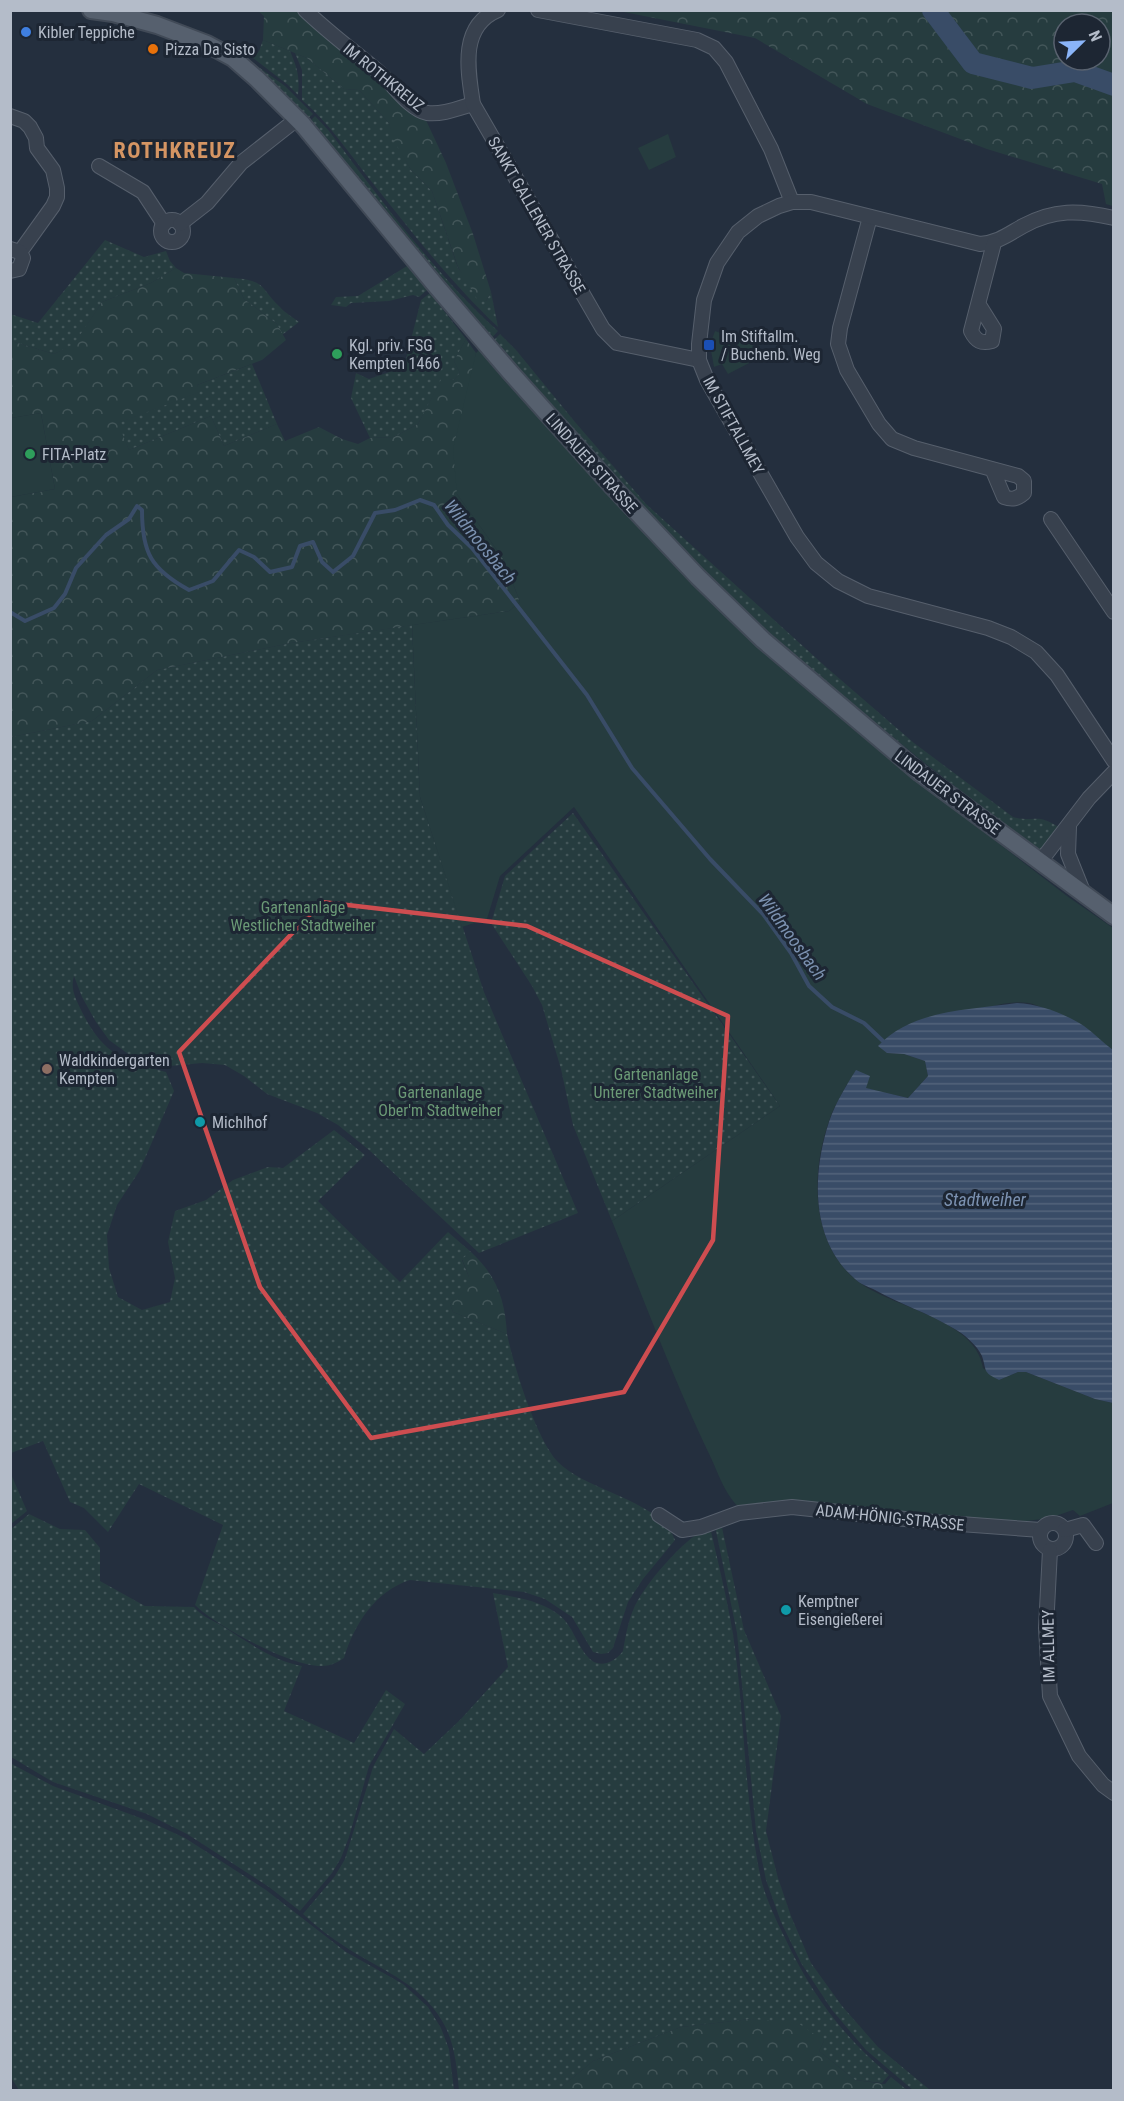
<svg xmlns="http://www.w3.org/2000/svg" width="1124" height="2101" font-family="'Roboto Condensed',sans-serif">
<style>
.grass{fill:url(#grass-dots)}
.forest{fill:url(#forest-crowns);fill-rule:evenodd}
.park{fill:#263c3f}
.water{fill:url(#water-rules)}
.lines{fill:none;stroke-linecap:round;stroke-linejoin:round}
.stream{stroke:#394c67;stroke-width:4}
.river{stroke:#394c67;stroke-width:22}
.minor-casing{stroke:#565f6c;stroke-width:16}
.major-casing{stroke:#414a57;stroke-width:20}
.minor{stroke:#38414e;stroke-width:14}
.major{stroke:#56606e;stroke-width:16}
.marked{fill:none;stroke:#ce4d50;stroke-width:4.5;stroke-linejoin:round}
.shop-dot{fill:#3f7fe0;stroke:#1d2633;stroke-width:2}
.food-dot{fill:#e8710a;stroke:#1d2633;stroke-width:2}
.transit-dot{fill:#1a4fb4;stroke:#1d2633;stroke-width:2}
.leisure-dot{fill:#2e9e5b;stroke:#1d2633;stroke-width:2}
.education-dot{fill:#8d6e63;stroke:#1d2633;stroke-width:2}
.culture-dot{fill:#0f9aa8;stroke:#1d2633;stroke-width:2}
.labels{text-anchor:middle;stroke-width:6;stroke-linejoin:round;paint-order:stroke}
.poi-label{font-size:16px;fill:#b4bcc9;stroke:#1d2633;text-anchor:start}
.street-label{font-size:16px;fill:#b4bcc9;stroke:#1d2633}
.park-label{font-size:16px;fill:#6b9a76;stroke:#1d2633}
.water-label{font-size:18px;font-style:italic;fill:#7c92b1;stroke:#1d2633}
.district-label{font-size:22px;font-weight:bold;letter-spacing:1.5px;fill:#d59563;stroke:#1d2633}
</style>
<defs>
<pattern id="grass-dots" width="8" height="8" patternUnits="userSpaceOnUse" patternTransform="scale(1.5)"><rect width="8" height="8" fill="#263c3f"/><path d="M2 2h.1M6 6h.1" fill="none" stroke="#435659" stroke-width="1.8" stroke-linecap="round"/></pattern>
<pattern id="forest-crowns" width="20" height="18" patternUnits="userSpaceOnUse" patternTransform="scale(1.5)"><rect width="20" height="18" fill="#263c3f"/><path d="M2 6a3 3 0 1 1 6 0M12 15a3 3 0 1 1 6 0" fill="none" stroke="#435659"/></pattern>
<pattern id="water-rules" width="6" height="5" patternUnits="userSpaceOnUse" patternTransform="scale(1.5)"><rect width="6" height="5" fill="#394c67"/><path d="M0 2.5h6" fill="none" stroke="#53647b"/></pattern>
</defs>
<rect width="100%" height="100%" fill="#242f3e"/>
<!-- grass -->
<g class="grass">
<path d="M263,40l27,11c7,17 10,25 8,44l-10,-10 -35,-27 6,-7z"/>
<path d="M295,53l12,5 37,31 15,1 30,33 5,16 17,31 21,21 26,77 28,33 5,-9 7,35c-47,-44 -87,-96 -127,-146 -22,-28 -42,-58 -69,-81v-30z"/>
<polygon points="250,61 285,86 313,114 306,120 248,63"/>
<path d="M315,116l14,15c53,70 104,141 169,200l-9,10 -181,-218z"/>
<polygon points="105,240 144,257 166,251 170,261 176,268 151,283 102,302 74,345 54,354 11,341 10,314 38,323"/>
<polygon points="407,266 427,290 419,297 413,295 389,301 351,303 346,307 331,305 336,297 358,296"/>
<path d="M234,278c33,3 26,10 46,29 5,6 13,10 19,15l-17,13 -5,-11 -33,-25z"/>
<polygon points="430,293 466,339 454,361 460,373 454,380 442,379 418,424 394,437 370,438 351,398 356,373 369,379 404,367 421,300"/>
<path d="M500,334l16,16 59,72 71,82 180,163 88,76 99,74c23,6 23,-5 47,11l-19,24 -115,-88 -158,-129 -66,-63 -211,-229z"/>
<polygon points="252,364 277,424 224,446 211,416 129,450 117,423 199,392 197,385"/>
<path d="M412,625l8,172 64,195 94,221 -99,40 -110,-103 -31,-25 -21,-12 -50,-19 -23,-18 -19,-11 -23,-2 -32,3 -39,-10 -22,-16 -13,-18 -14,-25 -8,-21c-4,14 2,23 8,36 22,43 40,48 84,60l8,19 -34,79 -23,35 -10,30 2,33 9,29 24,13 28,-8 5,-24 -7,-36 7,-31 31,-11 27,-20 35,-13 15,1 51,-38 31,25 -47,46 82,81 48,-50 23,20 -9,8 7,17v10l-19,17 3,8 54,22c7,32 29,105 51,128 28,29 102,38 117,78l-32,39 -15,23 -15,46 -5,5 -7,1 -8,-2 -21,-35 -27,-18 -21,-7 -114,-12c-35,11 -56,45 -66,78 -6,4 -13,8 -21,8 -30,2 -107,-40 -128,-61l28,-80 -84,-41 -31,48 -24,-24 -14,-6 -27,-61 -32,12v-716l81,-16 65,-51 134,-27z"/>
<polygon points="573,813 780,1106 612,1221 573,1125 561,1069 542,1005 532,986 491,923 505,876"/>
<polygon points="10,1472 27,1511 11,1524 10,1524"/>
<path d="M29,1514l31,15 25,1 15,18v33l45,25 49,1c9,10 16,12 27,18 25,16 52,36 81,41l-18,45 70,32 32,-53 19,14 -36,62 -20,71 -8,21 -9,15 -32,38 -31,-24 -82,-53 -40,-20 -94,-32 -42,-25v-228z"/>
<polygon points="721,1523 744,1630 781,1716 766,1831 778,1878 791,1916 811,1963 842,2006 878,2047 930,2090 913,2090 866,2050 832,2010 801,1963 781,1922 766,1880 756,1831 737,1633 715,1526"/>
<path d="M710,1527c8,35 17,71 23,107 12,81 11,165 28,245 5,20 15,41 24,59 27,57 56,96 104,137l-7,8 -27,-3 -36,-29 5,-10 -73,-22 -70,8 -88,34 -35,29h-99c-2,-21 -4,-43 -13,-62 -21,-43 -62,-56 -99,-80 -16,-10 -30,-21 -44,-34l32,-38 10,-17 28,-92 21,-38 30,25 37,-35 47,-52 -15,-74c22,4 44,7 62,19 18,11 20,31 33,45 11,13 27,5 35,-6 3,-17 6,-36 15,-51 12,-21 49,-65 72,-73z"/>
<polygon points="10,1763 53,1786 146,1820 185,1838 266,1890 346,1952 403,1984 428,2007 441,2028 449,2049 454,2090 19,2090 10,2076"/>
</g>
<!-- forest -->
<g class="forest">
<polygon points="258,11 302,11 424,116 446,163 473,234 491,292 486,301 477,299 458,267 432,191 411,170 393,139 389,123 359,90 344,89 307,58 263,40 264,16"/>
<path d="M619,11h494v195l-7,-2 -4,-20 -115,-35 -120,-45 -112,-66zM1064,24h36v36h-36z"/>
<polygon points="176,268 184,273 234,278 244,299 277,324 286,340 262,360 197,385 200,392 118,423 129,450 211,416 224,446 277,424 285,441 319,427 342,439 358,444 370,438 394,437 418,424 442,378 454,380 460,373 454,361 466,339 476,353 457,494 504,560 520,602 509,611 291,643 157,670 92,721 11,737 11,497 55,489 41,413 11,418 11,341 54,354 74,344 102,302 151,283"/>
<path d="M471,1252c26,24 34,48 36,82l-54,-22 -3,-8 19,-18v-9l-7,-18z"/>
<polygon points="751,2019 798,2023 824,2041 819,2051 855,2080 885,2084 891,2077 907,2090 558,2090 593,2061 681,2027"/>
</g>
<!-- park -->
<g class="park">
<polygon points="668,134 676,157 649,170 638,148"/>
<polygon points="715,331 752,344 755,360 728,374 722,364 714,367 710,345"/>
<path d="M481,348l127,142 307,289 152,117 46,32v122c-17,-12 -65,-43 -84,-47 -40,-7 -106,34 -142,50l17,1 21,7 3,15 -20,22 -61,-14c-6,12 -14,24 -18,37 -18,51 -19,121 27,159 34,28 120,38 127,88l16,12 19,-8h8l69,27 18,4v100l-33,13 -7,-6 -23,8 -23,3 -286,-12c-15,-12 -22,-34 -30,-51 -37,-77 -67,-158 -99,-237l168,-115 -206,-299 -74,69 -13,43 -25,8 -42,-130 -8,-172 97,-14 11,-9 -16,-42 -47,-66 -4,-45 23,-96z"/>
<polygon points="41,413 55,489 11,497 11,418"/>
</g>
<!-- water -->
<path class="water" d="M1017,1003c23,1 48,11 67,23 10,7 19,17 29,24v353l-18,-4 -69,-27h-8l-19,8c-17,-8 -12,-9 -17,-24 -5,-11 -18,-22 -29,-28 -25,-15 -53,-24 -78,-38 -6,-3 -15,-6 -20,-11 -45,-39 -43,-105 -26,-157 6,-18 17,-36 27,-52l14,6 -4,12 42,10 20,-22 -3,-15 -21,-7 -17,-1 -9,-7c35,-37 92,-36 139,-43z"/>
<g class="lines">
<!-- stream -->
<path class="stream" d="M10,612l15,9 29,-13 11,-14 11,-26 30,-33 23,-16 8,-13 5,4c0,43 9,59 47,80l24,-9 26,-31 15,7 16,15 22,-5 8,-21 13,-4 9,20 11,10 20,-16 22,-43 20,-3 25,-10 14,5 14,20 24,23 115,147 45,73 78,91 53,55 28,39 18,33 23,21 32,16 19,18"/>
<!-- river -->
<polyline class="river" points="933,10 973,63 1032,78 1075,71 1114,85"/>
<!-- minor casing -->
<g class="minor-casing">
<g id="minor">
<path d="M305,10c25,24 50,42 76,64 13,11 28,35 46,39 15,2 32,-5 46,-9"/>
<path d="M498,10c-39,16 -30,61 -25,94l130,225 14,14 82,17"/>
<polyline points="538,10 697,40 714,48 726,62 771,149 792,202"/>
<polyline points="10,116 24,121 30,127 36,138 37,148 53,170 57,188 57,197 53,206 20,252"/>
<polyline points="99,166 143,192 164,224"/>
<path d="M870,217l-30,111 -2,16 9,26 32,54 13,15 22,9 104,28 6,5v12c-7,6 -12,7 -20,4l-11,-26"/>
<path d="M1114,218c-35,-8 -60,-9 -91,8 -16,9 -24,16 -43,18l-169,-42h-19l-13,4 -21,10 -20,16 -21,31 -13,37 -5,44v16l8,20 90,157 19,26 22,18 30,15 120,32 23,9 25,15 21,23 57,86"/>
<circle cx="172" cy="231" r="11"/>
<polyline points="180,224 207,203 241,163 297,119"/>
<polyline points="10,249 20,252 23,258 19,269 10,271"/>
<path d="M979,305l15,24 -2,12c-11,3 -16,0 -21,-10l23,-88"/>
<polyline points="1051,519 1114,612"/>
<polyline points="1069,827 1068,854 1084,894"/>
<polyline points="1040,862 1089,798 1114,772"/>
<polyline points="659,1515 682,1530 701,1527 739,1513 792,1507 933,1522 1041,1530"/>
<circle cx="1053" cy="1536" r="13"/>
<polyline points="1065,1530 1083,1525 1096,1543"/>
<polyline points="1050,1550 1046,1628 1050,1696 1079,1756 1103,1785 1114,1793"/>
</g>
</g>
<!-- major casing -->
<g class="major-casing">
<polyline id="major" points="91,10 113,13 157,25 207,44 233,58 257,79 303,125 436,286 510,372 613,487 698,577 763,640 920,773 1114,916"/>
</g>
<!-- minor -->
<use href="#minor" class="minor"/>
<!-- major -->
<use href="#major" class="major"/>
</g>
<!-- marked area -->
<path class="marked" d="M322,902l205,24 201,90 -15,224 -89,152 -253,46 -111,-151 -81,-235z"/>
<!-- markers -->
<circle class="shop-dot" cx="26" cy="32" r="6"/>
<circle class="food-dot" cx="153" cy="49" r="6"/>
<rect class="transit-dot" x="703" y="339" width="12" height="12" rx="3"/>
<g class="leisure-dot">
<circle cx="337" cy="354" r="6"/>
<circle cx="30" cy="454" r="6"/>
</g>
<circle class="education-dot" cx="47" cy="1069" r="6"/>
<g class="culture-dot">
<circle cx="200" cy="1122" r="6"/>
<circle cx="786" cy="1610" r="6"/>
</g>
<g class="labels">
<!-- poi labels -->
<g class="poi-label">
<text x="38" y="38">Kibler Teppiche</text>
<text x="165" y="55">Pizza Da Sisto</text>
<text x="721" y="342">Im Stiftallm.<tspan x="721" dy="18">/ Buchenb. Weg</tspan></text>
<text x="349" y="351">Kgl. priv. FSG<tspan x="349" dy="18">Kempten 1466</tspan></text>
<text x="42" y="460">FITA-Platz</text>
<text x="59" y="1066">Waldkindergarten<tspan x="59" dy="18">Kempten</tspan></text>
<text x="212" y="1128">Michlhof</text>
<text x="798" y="1607">Kemptner<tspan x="798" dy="18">Eisengießerei</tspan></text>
</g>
<!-- street labels -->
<g class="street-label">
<text transform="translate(384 77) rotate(39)" y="6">IM ROTHKREUZ</text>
<text transform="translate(537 215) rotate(60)" y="6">SANKT GALLENER STRASSE</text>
<text transform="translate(734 425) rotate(61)" y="6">IM STIFTALLMEY</text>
<text transform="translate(592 463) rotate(48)" y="6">LINDAUER STRASSE</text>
<text transform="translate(948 792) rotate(37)" y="6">LINDAUER STRASSE</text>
<text transform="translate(890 1517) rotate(6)" y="6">ADAM-HÖNIG-STRASSE</text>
<text transform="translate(1048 1646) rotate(-91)" y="6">IM ALLMEY</text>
</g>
<!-- park labels -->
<g class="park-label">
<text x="303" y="913">Gartenanlage<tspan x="303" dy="18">Westlicher Stadtweiher</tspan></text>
<text x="656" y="1080">Gartenanlage<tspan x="656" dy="18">Unterer Stadtweiher</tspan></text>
<text x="440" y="1098">Gartenanlage<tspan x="440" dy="18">Ober'm Stadtweiher</tspan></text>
</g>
<!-- water labels -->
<g class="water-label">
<text transform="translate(480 542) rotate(51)" y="6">Wildmoosbach</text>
<text transform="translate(792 937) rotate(54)" y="6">Wildmoosbach</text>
<text x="985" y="1206">Stadtweiher</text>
</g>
<!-- district labels -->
<g class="district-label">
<text x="175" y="158">ROTHKREUZ</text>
</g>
</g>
<!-- border -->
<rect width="1124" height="2101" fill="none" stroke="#b4bcc9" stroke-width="24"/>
<!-- north arrow -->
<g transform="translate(1082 42) rotate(66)"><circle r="28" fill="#1d2633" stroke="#59626f" stroke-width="1.5"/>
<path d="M0-4.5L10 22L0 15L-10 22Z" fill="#8ab4f8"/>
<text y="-9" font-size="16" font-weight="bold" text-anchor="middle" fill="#b4bcc9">N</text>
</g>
</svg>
